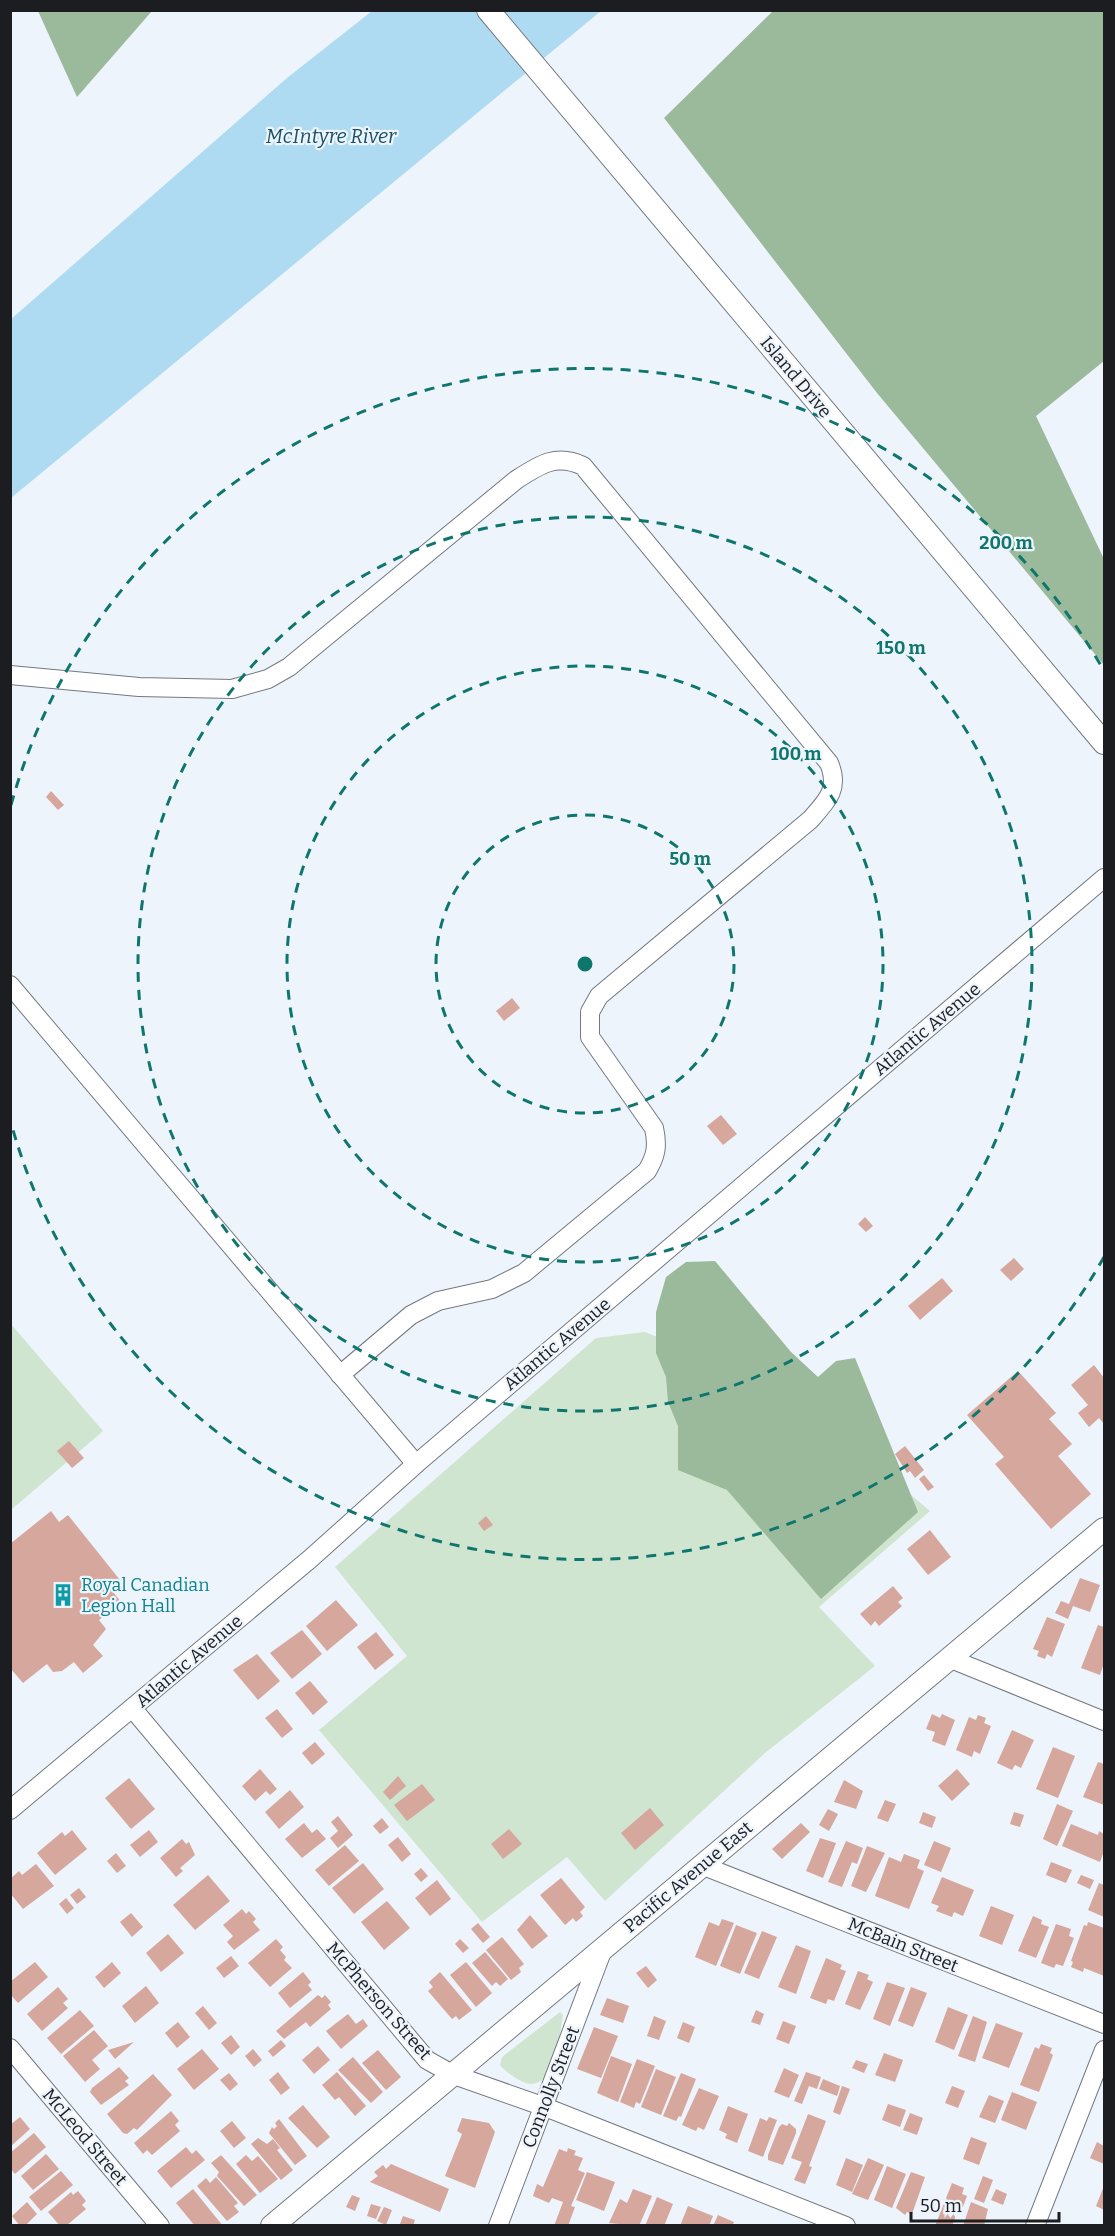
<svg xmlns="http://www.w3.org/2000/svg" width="1115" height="2236" font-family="Bitter,serif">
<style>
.green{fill:#cfe5cf}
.forest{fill:#9bba9b}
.water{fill:#aedbf1}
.building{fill:#d5a79d}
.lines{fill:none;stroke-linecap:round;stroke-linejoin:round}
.minor-casing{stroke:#747981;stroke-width:20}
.tertiary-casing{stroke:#747981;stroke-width:24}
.minor{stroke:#fff;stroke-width:18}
.tertiary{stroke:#fff;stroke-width:22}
.ring{fill:none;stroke:#0f766e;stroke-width:3;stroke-dasharray:10 8}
.labels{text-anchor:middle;stroke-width:4.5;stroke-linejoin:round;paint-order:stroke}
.street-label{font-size:18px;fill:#1b1d20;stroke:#eef4fc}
.culture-label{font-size:18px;fill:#0d838f;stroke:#eef4fc;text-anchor:start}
.water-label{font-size:20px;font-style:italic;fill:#195168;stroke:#eef4fc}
.centre{fill:#0f766e;stroke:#eef4fc;stroke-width:3}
.ring-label{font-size:18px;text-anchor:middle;font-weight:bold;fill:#0f766e;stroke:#eef4fc;stroke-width:4.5;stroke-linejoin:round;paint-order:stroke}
</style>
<rect width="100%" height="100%" fill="#eef4fc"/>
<!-- green -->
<g class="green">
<polygon points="10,1323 103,1431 11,1510 10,1510"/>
<polygon points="645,1332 716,1361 860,1452 930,1511 819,1607 875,1666 765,1753 605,1901 567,1857 482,1922 319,1730 407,1656 335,1567 596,1338"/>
<path d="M560,2012l3,3c-4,22 -9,85 -44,65 -8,-5 -13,-8 -19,-15l2,-8z"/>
</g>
<!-- forest -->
<g class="forest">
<polygon points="38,11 152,11 77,97"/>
<polygon points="773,11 1104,11 1104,361 1036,416 1104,559 1104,665 877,393 664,118"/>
<polygon points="715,1261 791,1352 818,1377 836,1361 855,1358 918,1512 821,1599 727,1490 678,1470 678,1426 668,1402 666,1377 656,1353 656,1312 666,1277 686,1262"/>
</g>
<!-- water -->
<polygon class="water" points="372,11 601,11 11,498 10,320 287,78"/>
<!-- building -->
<g class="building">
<polygon points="51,791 64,805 58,810 46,797"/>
<polygon points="512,998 520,1008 504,1021 496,1011"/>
<polygon points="721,1115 737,1134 723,1145 707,1126"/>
<polygon points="865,1217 873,1226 866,1232 858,1224"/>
<polygon points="1014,1258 1024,1269 1011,1281 1000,1270"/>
<polygon points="942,1278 953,1291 920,1320 908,1306"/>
<polygon points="1094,1365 1104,1378 1104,1424 1099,1418 1089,1427 1078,1413 1088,1405 1071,1385"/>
<polygon points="1018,1371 1056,1413 1049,1419 1072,1444 1058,1456 1091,1494 1051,1529 995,1464 1004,1457 967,1415"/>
<polygon points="69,1441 84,1458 72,1468 57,1451"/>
<polygon points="905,1446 924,1470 915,1478 910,1471 907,1473 895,1454"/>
<polygon points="924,1475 934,1487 928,1491 919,1479"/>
<polygon points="51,1511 59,1522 68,1515 120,1580 110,1588 121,1602 99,1620 106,1629 93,1645 103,1656 83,1673 74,1662 62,1671 53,1672 47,1664 23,1683 10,1668 10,1544"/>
<polygon points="486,1516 493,1525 484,1531 478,1523"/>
<polygon points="930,1530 951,1557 928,1575 907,1549"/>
<polygon points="1080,1578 1100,1585 1090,1612 1073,1606 1068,1619 1055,1613 1061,1601 1069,1604"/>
<polygon points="893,1586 903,1598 898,1602 902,1606 879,1626 875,1621 871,1626 860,1614"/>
<polygon points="336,1600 358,1625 327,1651 306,1626"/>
<polygon points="1047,1617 1065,1624 1052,1657 1047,1654 1045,1659 1037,1656 1039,1651 1033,1649"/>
<polygon points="1098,1625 1104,1627 1104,1663 1100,1675 1081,1668"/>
<polygon points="302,1630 322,1654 292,1679 270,1653"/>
<polygon points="376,1632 394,1655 375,1670 357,1647"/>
<polygon points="257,1654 280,1681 258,1700 233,1670"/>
<polygon points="310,1681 328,1702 313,1715 295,1693"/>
<polygon points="277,1709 293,1729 282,1738 265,1718"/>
<polygon points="932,1714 940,1718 942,1714 955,1720 945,1746 932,1741 935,1732 926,1729"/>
<polygon points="978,1715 986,1718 984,1723 991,1726 980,1754 974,1751 972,1757 956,1750 969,1717 976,1720"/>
<polygon points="1012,1730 1034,1740 1021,1768 1015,1765 1012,1770 997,1763"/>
<polygon points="315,1742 325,1754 312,1765 302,1753"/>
<polygon points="1053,1747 1075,1756 1058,1798 1036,1789"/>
<polygon points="1098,1762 1104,1764 1104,1805 1083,1797"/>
<polygon points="260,1769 277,1789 270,1795 266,1791 255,1801 242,1786"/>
<polygon points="957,1769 970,1784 952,1801 938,1786"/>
<polygon points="398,1776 406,1786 390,1800 383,1792"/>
<polygon points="129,1778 155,1809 131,1829 105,1798"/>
<polygon points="844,1780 863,1791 856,1809 834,1802"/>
<polygon points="422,1784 435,1800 407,1821 394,1805"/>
<polygon points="290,1790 304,1807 279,1829 265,1812"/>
<polygon points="885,1800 896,1804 888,1822 877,1818"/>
<polygon points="1057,1804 1073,1811 1057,1846 1043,1839"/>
<polygon points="650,1808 664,1825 635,1850 621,1833"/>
<polygon points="828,1809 838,1814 829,1831 819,1825"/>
<polygon points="923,1812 936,1817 932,1828 919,1823"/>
<polygon points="1014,1812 1024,1815 1020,1827 1010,1824"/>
<polygon points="338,1816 353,1835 338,1848 330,1838 338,1831 331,1822"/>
<polygon points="382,1818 389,1827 380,1834 373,1826"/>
<polygon points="304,1823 312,1833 317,1829 326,1839 302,1858 285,1839"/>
<polygon points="801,1823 810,1832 782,1859 772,1849"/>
<polygon points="1071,1824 1098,1835 1099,1831 1104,1834 1104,1851 1100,1862 1062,1846"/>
<polygon points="509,1829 522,1844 503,1859 491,1844"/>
<polygon points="72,1830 87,1849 55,1875 37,1853 62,1832 65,1836"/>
<polygon points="149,1830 158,1842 140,1857 130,1845"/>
<polygon points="398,1837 411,1854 402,1862 388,1845"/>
<polygon points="820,1838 836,1843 823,1878 806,1871"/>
<polygon points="182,1839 186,1844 189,1842 195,1855 180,1868 183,1871 176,1877 160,1858"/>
<polygon points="846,1841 863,1848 857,1864 852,1862 842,1887 828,1882"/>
<polygon points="934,1841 951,1848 941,1872 924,1865"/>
<polygon points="345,1845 359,1861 329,1886 315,1870"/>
<polygon points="867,1846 885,1853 866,1892 851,1886"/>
<polygon points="116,1853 126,1866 117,1873 107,1861"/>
<polygon points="904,1854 920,1860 917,1868 924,1871 909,1909 875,1896 889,1857 901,1862"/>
<polygon points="1051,1862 1072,1870 1066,1883 1046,1875"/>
<polygon points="363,1863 384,1889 354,1914 332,1888"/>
<polygon points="36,1864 54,1886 23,1909 10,1893 10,1879 19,1871 22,1875"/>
<polygon points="421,1868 428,1876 421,1882 414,1874"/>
<polygon points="208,1875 230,1901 195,1930 173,1905"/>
<polygon points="1081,1875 1094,1880 1090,1889 1077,1883"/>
<polygon points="942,1877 974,1890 963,1916 954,1912 952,1917 936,1911 939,1906 931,1903"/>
<polygon points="561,1878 585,1907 580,1912 583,1916 576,1922 573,1918 565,1925 540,1895"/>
<polygon points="437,1880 451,1899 430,1916 415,1898"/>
<polygon points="1099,1883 1104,1885 1104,1917 1088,1910"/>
<polygon points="79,1888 86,1897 77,1904 70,1895"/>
<polygon points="66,1898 74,1908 67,1914 59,1904"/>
<polygon points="387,1901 410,1928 384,1950 361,1922"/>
<polygon points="991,1906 1014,1915 1002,1945 979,1936"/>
<polygon points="242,1909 246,1914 249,1911 256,1919 253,1922 260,1930 234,1950 227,1942 233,1936 223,1925"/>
<polygon points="131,1913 143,1927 132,1937 120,1922"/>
<polygon points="530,1915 548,1936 532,1949 517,1930"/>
<polygon points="1033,1916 1042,1920 1041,1924 1049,1927 1036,1958 1018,1951"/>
<polygon points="722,1919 734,1923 716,1966 695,1957 709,1922 719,1926"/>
<polygon points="1088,1922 1104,1928 1104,1976 1084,1968 1083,1972 1071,1967 1073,1962 1071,1961 1084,1925 1087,1926"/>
<polygon points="478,1923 490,1937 483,1943 471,1929"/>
<polygon points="1056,1924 1071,1929 1069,1936 1074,1938 1063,1966 1056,1964 1054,1968 1041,1963"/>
<polygon points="736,1925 757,1933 740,1974 720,1966"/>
<polygon points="762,1931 777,1937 759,1979 744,1973"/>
<polygon points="168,1934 184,1953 161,1972 146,1953"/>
<polygon points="502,1937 524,1964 519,1968 521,1972 511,1980 486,1950"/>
<polygon points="276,1939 283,1947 280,1950 286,1957 284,1960 292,1968 270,1987 248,1963"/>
<polygon points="460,1939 469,1948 463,1953 455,1944"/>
<polygon points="796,1945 811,1951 796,1994 778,1987"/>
<polygon points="485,1952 508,1979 500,1986 496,1982 492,1986 472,1963"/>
<polygon points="231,1956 239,1966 224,1978 216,1968"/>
<polygon points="826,1958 842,1965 840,1969 846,1971 834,2001 828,1999 826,2004 810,1998"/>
<polygon points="35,1962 48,1977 18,2003 10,1994 10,1982"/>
<polygon points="112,1962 121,1973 104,1988 95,1977"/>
<polygon points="466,1962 492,1993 476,2007 450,1975"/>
<polygon points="646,1966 657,1980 648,1988 636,1973"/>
<polygon points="858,1971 869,1975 867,1979 873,1982 860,2010 845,2004"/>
<polygon points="303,1972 311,1982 308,1985 312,1990 290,2008 278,1993"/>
<polygon points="440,1972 472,2010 459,2020 456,2016 452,2019 428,1991 433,1987 429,1982"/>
<polygon points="887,1982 905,1988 890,2026 873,2019"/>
<polygon points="146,1986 159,2003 135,2023 122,2006"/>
<polygon points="58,1987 68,1999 63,2003 68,2008 42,2031 27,2014"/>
<polygon points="911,1987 927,1993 913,2027 898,2021"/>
<polygon points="318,1995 322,1998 325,1995 331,2002 328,2005 331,2009 310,2027 306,2022 284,2039 276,2031"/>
<polygon points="607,1998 629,2006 623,2023 600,2015"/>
<polygon points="203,2006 217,2023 209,2030 195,2013"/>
<polygon points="948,2007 968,2015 954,2050 935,2042"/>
<polygon points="80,2010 94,2026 61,2054 47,2038"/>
<polygon points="756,2010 764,2014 760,2025 751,2022"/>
<polygon points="348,2014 356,2024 363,2019 368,2026 341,2049 326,2031"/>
<polygon points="654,2016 666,2021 659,2040 647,2036"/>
<polygon points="973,2016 987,2022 975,2062 958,2056"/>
<polygon points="783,2021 796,2026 789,2044 776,2039"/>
<polygon points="178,2022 190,2037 177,2048 165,2033"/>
<polygon points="683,2022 695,2027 689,2043 677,2038"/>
<polygon points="996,2023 1023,2033 1009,2068 982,2058"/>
<polygon points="594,2027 618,2036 601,2078 577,2069"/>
<polygon points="94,2030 108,2046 92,2060 100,2069 85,2082 63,2056"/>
<polygon points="231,2035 240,2047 231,2055 221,2043"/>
<polygon points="281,2040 286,2046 273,2057 268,2051"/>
<polygon points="134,2042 115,2059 108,2050"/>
<polygon points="1041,2044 1052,2048 1050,2053 1053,2055 1039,2092 1020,2085 1035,2047 1039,2049"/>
<polygon points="318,2046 330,2060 314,2074 302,2060"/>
<polygon points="202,2049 219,2069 194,2090 177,2069"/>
<polygon points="253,2049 262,2060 254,2067 245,2056"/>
<polygon points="378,2050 401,2077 386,2090 362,2063"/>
<polygon points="884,2053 903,2060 895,2082 875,2075"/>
<polygon points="611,2056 632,2064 618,2102 597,2093"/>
<polygon points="353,2057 383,2092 371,2103 338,2070"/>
<polygon points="637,2059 655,2066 640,2104 636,2102 634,2108 620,2102"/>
<polygon points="856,2060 868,2064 864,2073 852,2068"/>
<polygon points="119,2067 129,2078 125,2081 129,2085 101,2105 90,2092 92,2088"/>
<polygon points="784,2068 799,2075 789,2098 774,2092"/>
<polygon points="656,2069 676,2077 661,2115 641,2107"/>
<polygon points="278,2072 290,2088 281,2095 269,2080"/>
<polygon points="337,2072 366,2106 355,2116 339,2097 335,2100 322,2085"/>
<polygon points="806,2072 821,2077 817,2089 809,2086 802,2104 794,2101"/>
<polygon points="229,2073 238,2084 230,2091 220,2080"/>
<polygon points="681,2073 696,2079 681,2117 679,2116 676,2121 663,2116"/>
<polygon points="153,2074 172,2095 137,2130 134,2128 127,2134 123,2133 107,2114"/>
<polygon points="823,2079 840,2086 837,2096 819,2089"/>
<polygon points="842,2086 850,2089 840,2115 833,2112"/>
<polygon points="952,2086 965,2091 958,2108 945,2103"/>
<polygon points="699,2088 719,2096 704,2130 698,2127 696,2131 682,2125"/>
<polygon points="1012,2092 1037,2102 1026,2130 1001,2120"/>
<polygon points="989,2095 1004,2101 995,2123 979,2117"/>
<polygon points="888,2104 906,2110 900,2127 882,2120"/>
<polygon points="303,2105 330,2137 317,2148 288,2118"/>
<polygon points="728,2106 748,2114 737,2143 725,2138 727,2134 719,2130"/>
<polygon points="171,2111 179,2121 175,2125 180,2131 152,2155 147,2150 143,2154 134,2143"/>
<polygon points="910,2113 923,2118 917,2135 903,2130"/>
<polygon points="808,2114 826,2121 809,2166 812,2167 805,2184 794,2180 802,2162 791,2158"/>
<polygon points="20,2117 30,2129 10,2147 10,2125"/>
<polygon points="769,2117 777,2120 763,2157 748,2151 760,2118 767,2121"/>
<polygon points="462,2118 489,2123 495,2132 475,2188 445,2176 462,2134 457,2131"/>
<polygon points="279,2119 307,2156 295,2165 269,2133 272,2127 274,2129 277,2126 275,2123"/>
<polygon points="232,2121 246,2138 234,2148 220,2131"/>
<polygon points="789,2123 796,2129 796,2133 783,2165 768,2160 768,2155 779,2127 782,2124 787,2126"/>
<polygon points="34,2133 46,2147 15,2174 10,2168 10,2153"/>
<polygon points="971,2137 987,2143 979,2165 963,2159"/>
<polygon points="258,2138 267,2144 273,2139 280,2148 277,2150 293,2170 281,2180 251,2144"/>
<polygon points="1097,2142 1104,2146 1104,2164 1090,2158"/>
<polygon points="186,2147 192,2154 196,2150 205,2160 171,2188 157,2171"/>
<polygon points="568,2148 576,2151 574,2155 583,2158 578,2170 585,2173 571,2206 575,2207 568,2226 554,2226 563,2202 552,2198 549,2203 533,2196 537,2184 543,2187 559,2149 567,2152"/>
<polygon points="46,2154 59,2169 33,2190 21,2176"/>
<polygon points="221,2155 257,2195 244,2206 217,2176 219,2172 211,2163"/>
<polygon points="246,2155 252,2161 258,2156 278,2179 260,2193 236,2164"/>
<polygon points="846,2158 863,2165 852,2192 836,2185"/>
<polygon points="868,2158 884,2165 868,2200 852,2194"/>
<polygon points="391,2164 449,2189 440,2212 370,2182 378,2176 374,2172 383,2165 386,2169"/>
<polygon points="887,2166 906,2174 892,2208 874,2200"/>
<polygon points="61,2171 73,2185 41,2211 29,2197"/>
<polygon points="587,2172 615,2182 604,2211 576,2200"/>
<polygon points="911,2172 925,2177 912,2214 907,2212 905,2215 896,2208"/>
<polygon points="983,2176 993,2180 984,2203 974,2199"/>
<polygon points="216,2177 238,2203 234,2206 239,2212 227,2221 197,2186 206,2178 210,2183"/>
<polygon points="952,2183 964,2188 962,2194 967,2196 961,2212 958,2210 952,2226 935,2226"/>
<polygon points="1104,2186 1104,2210 1096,2206"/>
<polygon points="193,2189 223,2226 195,2226 176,2203"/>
<polygon points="633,2189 652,2196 639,2226 609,2223 620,2199 627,2203"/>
<polygon points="996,2189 1007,2194 1003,2205 991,2200"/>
<polygon points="78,2191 86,2201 82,2205 86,2209 66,2226 60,2226 48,2212 71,2192 73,2195"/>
<polygon points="352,2195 360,2198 355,2211 346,2207"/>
<polygon points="657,2197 673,2204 664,2226 645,2226"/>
<polygon points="27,2202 37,2214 25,2226 20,2226 12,2216"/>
<polygon points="971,2202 988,2209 984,2226 963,2226"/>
<polygon points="371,2204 381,2207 376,2219 367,2216"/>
<polygon points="688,2206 713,2216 709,2226 680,2226"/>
<polygon points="384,2207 392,2210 386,2225 377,2221"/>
<polygon points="718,2215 734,2222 732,2226 713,2226"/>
<polygon points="403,2216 415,2220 413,2226 400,2224"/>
</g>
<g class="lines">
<!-- minor casing -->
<g class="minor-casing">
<g id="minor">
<path d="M10,675l129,12 93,2 36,-10 21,-12 227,-187c23,-15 40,-27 67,-14l246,297c11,26 -2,38 -19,57l-211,176 -9,16v25l64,91c4,18 2,28 -7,43l-123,102 -32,16 -54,12 -27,14 -71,60"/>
<polyline points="10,985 416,1464"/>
<polyline points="951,1659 1104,1721"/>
<polyline points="133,1709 427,2060 454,2075 545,2107 846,2226"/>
<polyline points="10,1810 310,1559 416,1464 1104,878"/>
<polyline points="701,1865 1104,2024"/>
<polyline points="10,2048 160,2226"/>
<polyline points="498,2226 603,1949"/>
<polyline points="1035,2226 1104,2050"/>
</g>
</g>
<!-- tertiary casing -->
<g class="tertiary-casing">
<g id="tertiary">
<polyline points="488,10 1104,743"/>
<polyline points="272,2226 1104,1529"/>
</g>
</g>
<!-- minor -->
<use href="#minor" class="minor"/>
<!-- tertiary -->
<use href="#tertiary" class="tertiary"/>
</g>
<!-- distance rings -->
<g class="ring">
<circle cx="585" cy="964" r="149"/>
<circle cx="585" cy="964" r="298"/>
<circle cx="585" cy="964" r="447"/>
<path d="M1104 1257A596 596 0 0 1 11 1123M11 805A596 596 0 0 1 1104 671"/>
</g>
<!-- icons -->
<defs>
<g id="building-bare" transform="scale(1.8)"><path d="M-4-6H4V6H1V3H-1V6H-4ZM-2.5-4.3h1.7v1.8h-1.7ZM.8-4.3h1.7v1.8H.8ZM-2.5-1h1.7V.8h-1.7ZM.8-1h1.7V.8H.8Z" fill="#0f9aa8" stroke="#eef4fc" stroke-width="2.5" paint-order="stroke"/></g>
</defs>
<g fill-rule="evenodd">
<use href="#building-bare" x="63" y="1595"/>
</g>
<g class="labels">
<!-- street labels -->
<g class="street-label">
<text transform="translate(796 377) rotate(50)" y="6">Island Drive</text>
<text transform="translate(927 1029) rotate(-40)" y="6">Atlantic Avenue</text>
<text transform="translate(557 1344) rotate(-40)" y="6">Atlantic Avenue</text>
<text transform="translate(189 1661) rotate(-40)" y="6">Atlantic Avenue</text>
<text transform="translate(688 1877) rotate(-40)" y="6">Pacific Avenue East</text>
<text transform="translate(903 1945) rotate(22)" y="6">McBain Street</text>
<text transform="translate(379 2001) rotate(49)" y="6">McPherson Street</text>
<text transform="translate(551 2087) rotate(-69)" y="6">Connolly Street</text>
<text transform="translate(85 2137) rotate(50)" y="6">McLeod Street</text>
</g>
<!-- culture labels -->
<g class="culture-label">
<text x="81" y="1591">Royal Canadian<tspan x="81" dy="21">Legion Hall</tspan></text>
</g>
<!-- water labels -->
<g class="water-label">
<text x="331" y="143">McIntyre River</text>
</g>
</g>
<circle cx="585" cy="964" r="9" class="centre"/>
<g class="ring-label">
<text x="1006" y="549">200 m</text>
<text x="901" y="654">150 m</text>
<text x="796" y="760">100 m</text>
<text x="690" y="865">50 m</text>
</g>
<!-- border -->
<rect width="1115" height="2236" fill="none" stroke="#1b1d20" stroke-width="24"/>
<!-- scale -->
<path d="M911 2212v9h148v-9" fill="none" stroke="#1b1d20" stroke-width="3"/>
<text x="920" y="2212" font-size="18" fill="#1b1d20" stroke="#eef4fc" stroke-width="4.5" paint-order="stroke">50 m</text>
</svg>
